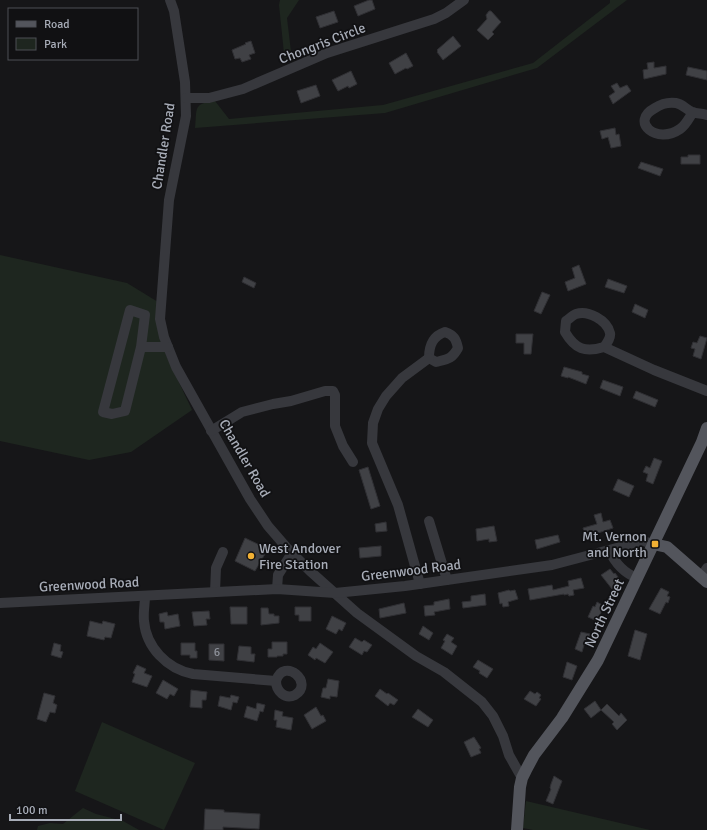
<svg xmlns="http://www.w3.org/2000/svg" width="707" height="830" font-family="Signika,sans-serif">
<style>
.green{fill:#1e261f}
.building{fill:#404145;stroke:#303034}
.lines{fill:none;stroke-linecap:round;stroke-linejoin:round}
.minor{stroke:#37383d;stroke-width:10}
.major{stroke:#53555c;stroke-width:12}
.poi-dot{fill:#f2b134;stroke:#111113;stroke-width:1.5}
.labels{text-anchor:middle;stroke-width:3.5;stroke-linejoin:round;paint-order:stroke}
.number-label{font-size:12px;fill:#8e929b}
.street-label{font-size:14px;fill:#a8adb8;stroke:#111113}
.poi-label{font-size:14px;fill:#a8adb8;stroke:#111113;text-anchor:end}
</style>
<rect width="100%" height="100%" fill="#161618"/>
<!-- green -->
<g class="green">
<polygon points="280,0 299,0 287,18 292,60 285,63 279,5"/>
<path d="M610,0h17l-90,68 -152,45 -190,15c2,-21 -2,-24 20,-27l14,18 154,-14 150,-42 77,-60z"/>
<polygon points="0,255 127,283 158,302 166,355 192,410 131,452 89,460 0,441"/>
<polygon points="102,722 195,763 164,830 75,791"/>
<polygon points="526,801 650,830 533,830 523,828"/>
<polygon points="83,808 96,814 123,821 139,830 37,830 38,826 50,823 63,824"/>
</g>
<!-- building -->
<g class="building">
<polygon points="369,0 372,0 375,9 358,16 354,6"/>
<polygon points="334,11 338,22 320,28 316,17"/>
<polygon points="489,11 491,11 501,22 492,32 494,34 488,40 477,30 487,19 486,15"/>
<polygon points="453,36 461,46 443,60 437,52 438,51 437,50"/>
<polygon points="251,41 255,53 249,55 251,59 242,62 240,58 235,59 232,50 246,44 245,43"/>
<polygon points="406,53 413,66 407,69 406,68 395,74 389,63"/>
<polygon points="654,62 654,68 666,66 666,74 644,79 643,70 648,69 647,63"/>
<polygon points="688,67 707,71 707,80 686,75"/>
<polygon points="351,71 357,84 349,88 348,86 338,91 332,80"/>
<polygon points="617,83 620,88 627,85 631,91 613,104 609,96 615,92 611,86"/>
<polygon points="316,85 320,96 301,103 297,91"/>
<polygon points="615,128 616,135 619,134 621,146 611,148 608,137 602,139 600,131"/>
<polygon points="688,155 700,155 700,164 681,164 681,157 688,157"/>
<polygon points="641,162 663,169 660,176 638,168"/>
<polygon points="579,265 586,284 568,291 565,282 575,278 572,268"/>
<polygon points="244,277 256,283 254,288 242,282"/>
<polygon points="608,279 627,286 624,293 605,287"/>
<polygon points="542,292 550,295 541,314 534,311"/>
<polygon points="635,304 648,310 645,318 632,312"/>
<polygon points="516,334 533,334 531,354 524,354 524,343 516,343"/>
<polygon points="700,336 707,338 701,359 693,356 695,349 691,348 693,342 697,343"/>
<polygon points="564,367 582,372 582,374 589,376 586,384 568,377 568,378 561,376"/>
<polygon points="603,380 623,387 620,396 600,388"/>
<polygon points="636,391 658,400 655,407 633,398"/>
<polygon points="654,458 662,461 653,484 646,481 648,474 643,472 646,466 650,468"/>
<polygon points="368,467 380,506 371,509 359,470"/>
<polygon points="618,479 634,486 629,497 613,490"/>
<polygon points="601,513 603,522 610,520 613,528 586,537 583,528 597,524 594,515"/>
<polygon points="386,522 387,531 376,532 375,524"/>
<polygon points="494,526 497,541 489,542 489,539 477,541 476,529"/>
<polygon points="558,535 560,542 537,549 535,540"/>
<polygon points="245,538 266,548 263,553 265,554 255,571 235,561"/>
<polygon points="381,546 381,556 360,558 359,548"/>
<polygon points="610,569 614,574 615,573 621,581 612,589 601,575"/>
<polygon points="581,578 584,588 573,590 574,595 569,596 568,594 564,595 564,594 530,600 528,589 552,585 553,590 569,586 568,581"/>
<polygon points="661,588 669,592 667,596 670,597 668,603 666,602 660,614 649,609"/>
<polygon points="509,590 510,591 515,590 518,599 508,602 509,606 503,607 502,603 500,604 498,593"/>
<polygon points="485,594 486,605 463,608 462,602 471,601 471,596"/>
<polygon points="449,599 450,609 434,612 435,615 425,616 424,606 434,605 434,602"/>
<polygon points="597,602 604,606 597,621 588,617 593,606 595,607"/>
<polygon points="404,603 406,613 380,618 379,609"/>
<polygon points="230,607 247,607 247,624 231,624"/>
<polygon points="295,607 311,607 311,621 299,621 299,615 295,615"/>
<polygon points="261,608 268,608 269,614 274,614 274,616 279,616 279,623 261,625"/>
<polygon points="209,611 210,619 206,619 207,625 194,626 192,612"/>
<polygon points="167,612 168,616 178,614 180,626 165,629 164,622 160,622 159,614"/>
<polygon points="332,616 346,623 342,631 339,629 336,634 326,629"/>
<polygon points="90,621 102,624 103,621 115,624 111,638 105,637 104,640 87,636"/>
<polygon points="423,626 433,633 429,640 419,634"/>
<polygon points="635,630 647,634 640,660 628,656"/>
<polygon points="581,632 590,634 588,641 587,641 585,645 584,645 582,652 575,649"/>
<polygon points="447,634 454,638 451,642 457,646 452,655 441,648 445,641 443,640"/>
<polygon points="355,638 362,642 364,640 372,645 367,652 364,651 362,655 349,647"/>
<polygon points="272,642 287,642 287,654 283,654 283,656 277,656 277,657 268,657 268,649 272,649"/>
<polygon points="54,643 61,645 60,651 63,652 61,658 51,655"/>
<polygon points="181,643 195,643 195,651 197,651 197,658 190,658 190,655 181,655"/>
<polygon points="320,643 333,652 325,663 316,658 315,660 308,655 313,647 316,649"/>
<polygon points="209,644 224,644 224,661 209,660"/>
<polygon points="239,646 251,647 251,654 255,654 254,662 237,660"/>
<polygon points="478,660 493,669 487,678 479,673 480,671 473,667"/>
<polygon points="567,662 577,666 572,680 563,677"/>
<polygon points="137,665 146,669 144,673 152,676 147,687 132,682 135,674 133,673"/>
<polygon points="328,679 339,681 337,697 330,696 330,699 321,697 323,688 326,688"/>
<polygon points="163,680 178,689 174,696 170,694 167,699 156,693"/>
<polygon points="380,689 387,694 388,693 398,700 394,705 390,703 388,706 375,696"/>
<polygon points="191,690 207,692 206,700 202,700 202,708 190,707"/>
<polygon points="530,691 535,694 537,692 541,695 539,698 541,699 536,706 524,699"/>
<polygon points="44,693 55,696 53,703 57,705 55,713 50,712 46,722 37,719"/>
<polygon points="231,695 239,697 237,703 233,702 231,710 218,706 220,696 230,698"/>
<polygon points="595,701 601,710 591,718 584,709"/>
<polygon points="257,703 265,705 263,712 260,711 257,721 244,717 247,706 256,709"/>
<polygon points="607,704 619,716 621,713 627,720 617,730 612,724 614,722 601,710"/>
<polygon points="316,707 321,716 323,715 326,721 312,729 304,715"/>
<polygon points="418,709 433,720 428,727 412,717"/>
<polygon points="275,710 283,712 282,716 293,718 291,730 276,727 277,720 274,720"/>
<polygon points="474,737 481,748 479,749 481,753 471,757 464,742"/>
<polygon points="554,776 562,781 553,804 546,801 551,789 550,788 551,784"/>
<polygon points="205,809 224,810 224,812 260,814 259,829 223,827 223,830 204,830"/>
</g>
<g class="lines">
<!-- minor -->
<g class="minor">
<polyline points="170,0 174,11 185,82 186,116 169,200 160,319 164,337 176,367 250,499 268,526 287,548 310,571 357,613 416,656 444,672 482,702 493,716 503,736 509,755 522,778"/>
<polyline points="186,98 209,98 243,89 327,53 434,19 446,13 464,0"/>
<path d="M693,112c-4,6 -7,13 -13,17 -23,16 -51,-7 -25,-21 6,-4 14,-6 21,-5 6,1 10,6 16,9 4,2 10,1 15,3"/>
<path d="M445,332c9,3 11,7 13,16 -6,11 -10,11 -22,14l-7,-4c0,-13 4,-22 16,-26z"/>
<polyline points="141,347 145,315 130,310 103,412 112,414 125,411 141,347 168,347"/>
<path d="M604,347c3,-4 7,-9 6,-14 -3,-13 -22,-23 -34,-19 -3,1 -7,5 -10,7l-1,11c10,17 20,21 39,15l50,23 53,21"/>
<polyline points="211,431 242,412 273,404 291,401 325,391 333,391 335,395 335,426 343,446 353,462"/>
<polyline points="429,521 447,580"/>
<path d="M609,550c6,13 15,23 28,28"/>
<polyline points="701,577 707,568"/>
<polyline points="420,584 398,505 372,443 373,423 378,409 386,396 402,378 429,358"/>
<polyline points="277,589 278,575 292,553"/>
<polyline points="215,592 216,568 223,552"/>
<path d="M145,596c0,8 -2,16 -1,25 2,26 23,48 49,53l83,7c0,10 9,19 19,14 20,-12 -11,-39 -19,-14"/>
<polyline points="0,603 277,589 335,593 405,586 552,565 643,541 653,544"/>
</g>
<!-- major -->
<g class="major">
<polyline points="653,544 667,547 707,582"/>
<polyline points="517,830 520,787 522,778 526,770 534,755 562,718 598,660 702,442 707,428"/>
</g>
</g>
<!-- markers -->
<g class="poi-dot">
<rect x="651" y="540" width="8" height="8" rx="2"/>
<circle cx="251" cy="556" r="4"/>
</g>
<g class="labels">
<!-- number labels -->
<g class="number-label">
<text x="217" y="656">6</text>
</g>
<!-- street labels -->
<g class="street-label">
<text transform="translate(322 43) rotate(-21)" y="5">Chongris Circle</text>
<text transform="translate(163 146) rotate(-81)" y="5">Chandler Road</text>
<text transform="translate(245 458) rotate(60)" y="5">Chandler Road</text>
<text transform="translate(411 570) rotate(-7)" y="5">Greenwood Road</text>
<text transform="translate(89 584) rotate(-3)" y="5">Greenwood Road</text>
<text transform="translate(604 613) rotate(-65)" y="5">North Street</text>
</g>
<!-- poi labels -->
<g class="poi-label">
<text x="647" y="541">Mt. Vernon<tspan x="647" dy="16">and North</tspan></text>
<text x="259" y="553" text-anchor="start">West Andover<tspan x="259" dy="16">Fire Station</tspan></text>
</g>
</g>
<!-- legend -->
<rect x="8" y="8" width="130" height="52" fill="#111113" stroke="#4d4f55"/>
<rect x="16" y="21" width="20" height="6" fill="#53555c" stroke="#4d4f55"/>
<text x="44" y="28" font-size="12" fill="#a8adb8">Road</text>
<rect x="16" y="38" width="20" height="12" fill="#1e261f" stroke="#4d4f55"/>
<text x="44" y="48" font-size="12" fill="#a8adb8">Park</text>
<!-- scale -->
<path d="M10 814v6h111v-6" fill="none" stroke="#a8adb8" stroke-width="2"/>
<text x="16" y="814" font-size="12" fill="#a8adb8" stroke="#111113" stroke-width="3" paint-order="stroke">100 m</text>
</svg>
